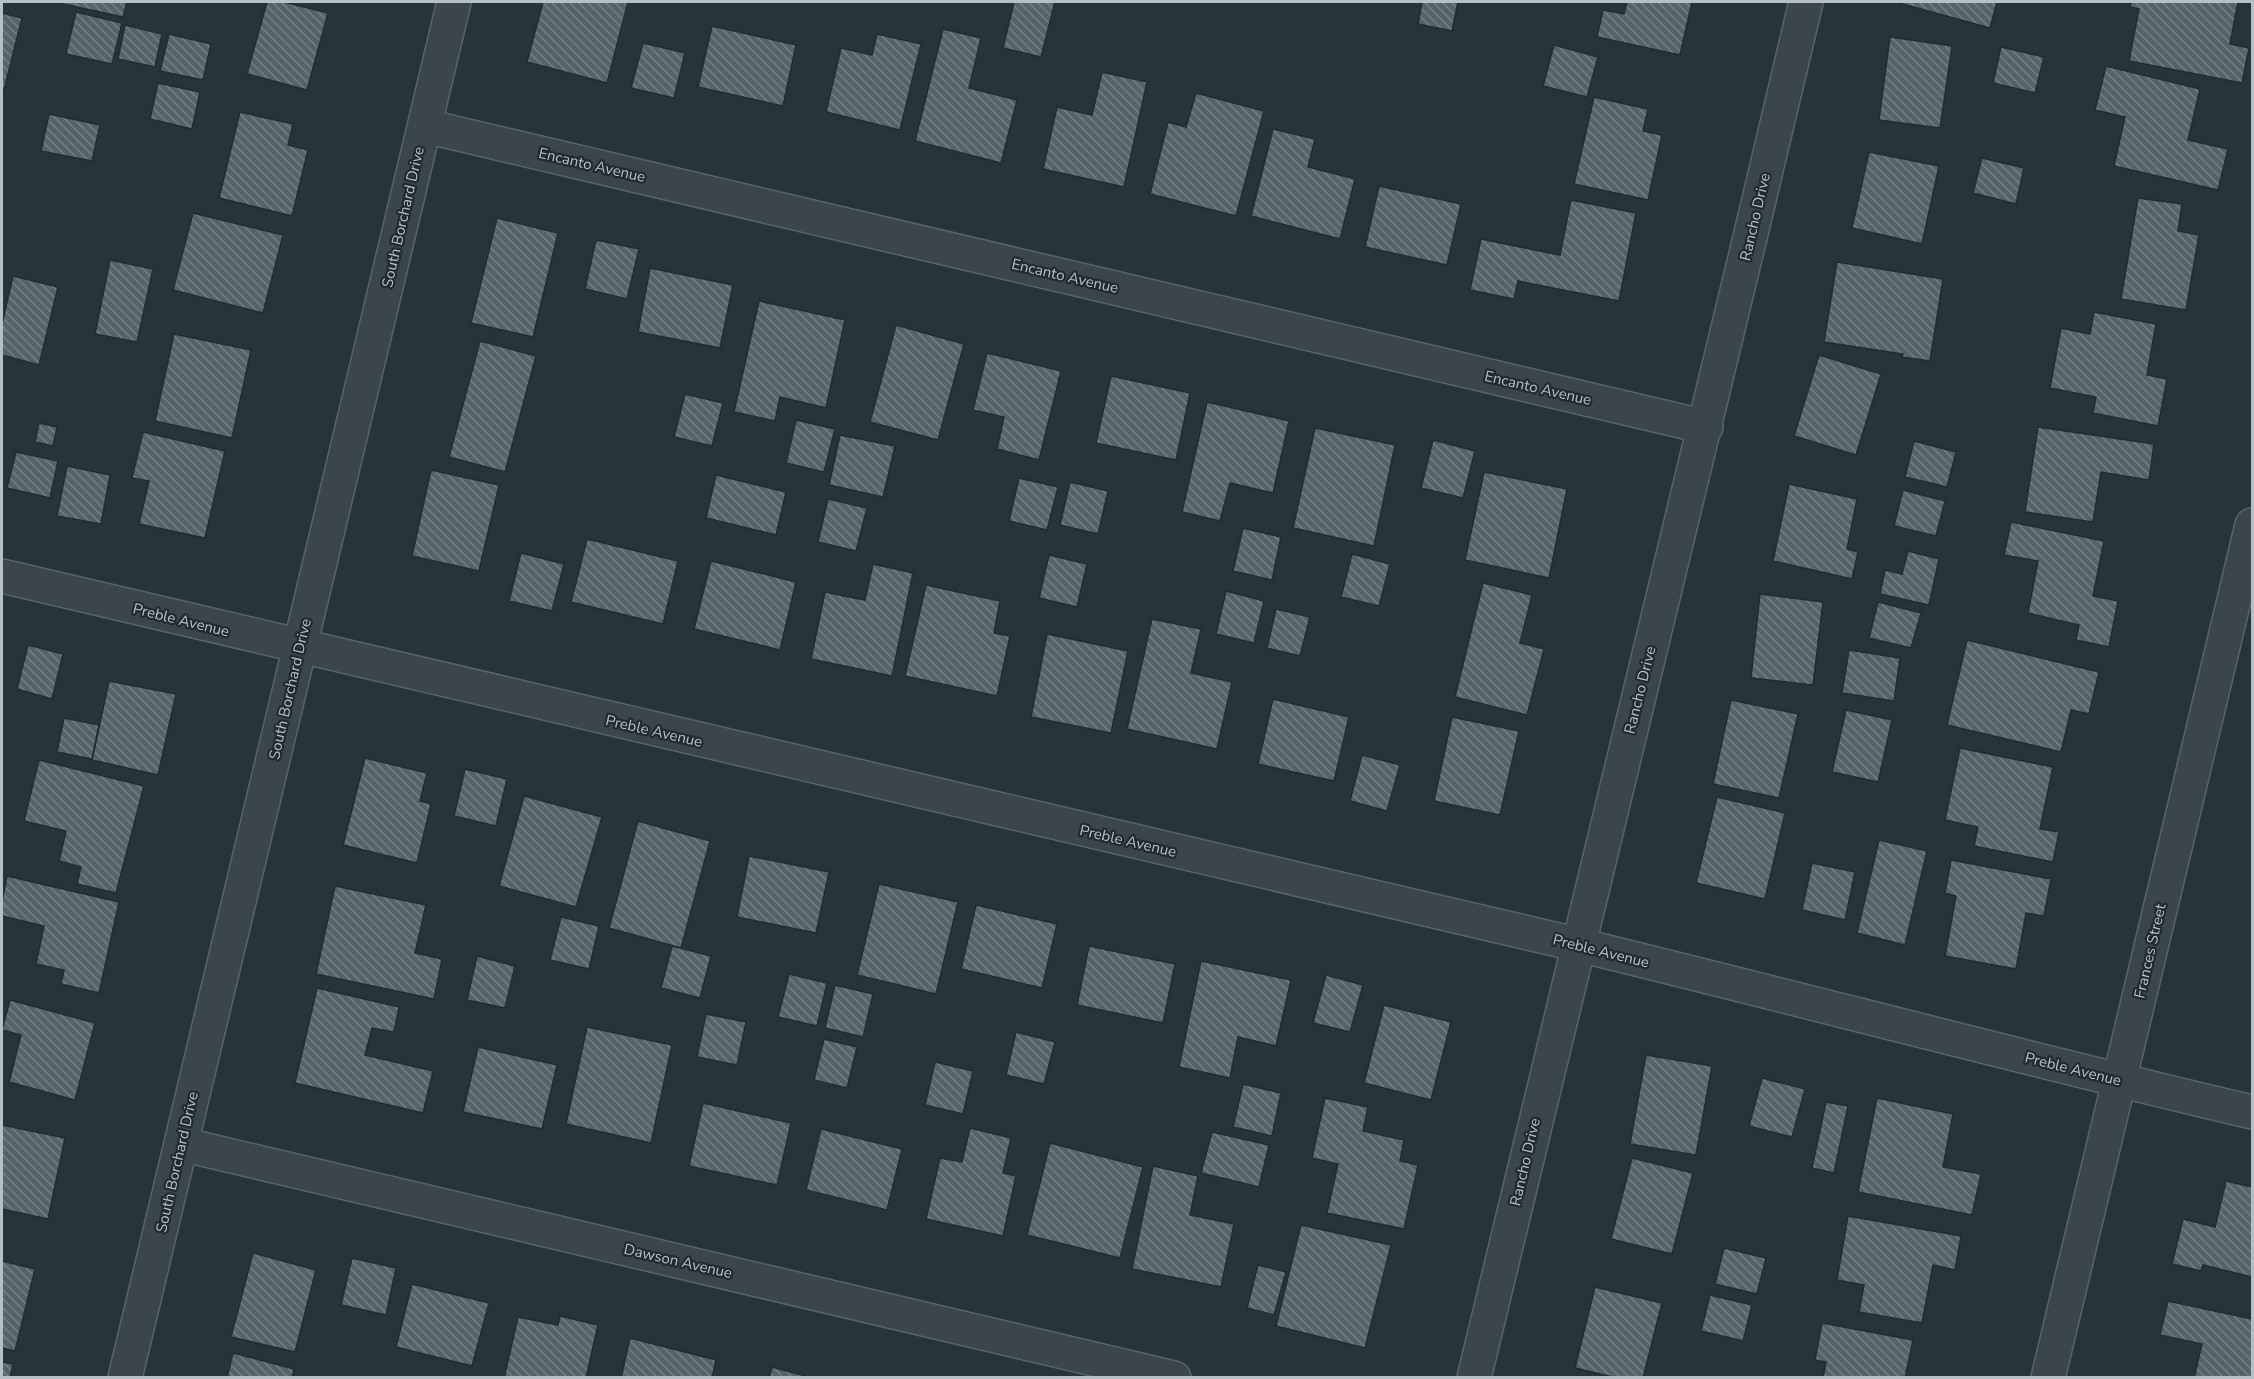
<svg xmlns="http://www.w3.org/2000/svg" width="2254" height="1379" font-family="'Nunito Sans',sans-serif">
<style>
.building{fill:url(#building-back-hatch);stroke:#212d32;stroke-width:1.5}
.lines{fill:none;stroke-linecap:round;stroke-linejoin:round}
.street-casing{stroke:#586469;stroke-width:36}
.street{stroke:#3a464b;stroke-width:33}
.labels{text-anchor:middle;stroke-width:4.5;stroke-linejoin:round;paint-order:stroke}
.street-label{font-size:15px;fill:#b6c1c7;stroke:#1f2b30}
</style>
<defs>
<pattern id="building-back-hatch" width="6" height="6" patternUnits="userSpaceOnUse" patternTransform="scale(1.5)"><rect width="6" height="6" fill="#54646b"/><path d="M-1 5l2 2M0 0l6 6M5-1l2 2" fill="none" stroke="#727f85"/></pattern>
</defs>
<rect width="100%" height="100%" fill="#26353b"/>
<!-- building -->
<g class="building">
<polygon points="54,2 127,2 123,17"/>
<polygon points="267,2 284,2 328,13 307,90 247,74"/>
<polygon points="543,2 628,2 607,83 527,62"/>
<polygon points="1014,2 1055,2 1041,57 1003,48"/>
<polygon points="1422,2 1458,2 1452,31 1418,24"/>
<polygon points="1627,2 1692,2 1680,55 1597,37 1603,10 1624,14"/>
<polygon points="1900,2 1997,2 1990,28 1899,3"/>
<polygon points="2131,2 2238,2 2230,44 2249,48 2242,83 2129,61 2139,9 2130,7"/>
<polygon points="76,12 122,23 112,64 66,54"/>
<polygon points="2,13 22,18 3,94 2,93"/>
<polygon points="125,25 162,34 155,67 118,59"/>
<polygon points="712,26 796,45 783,106 698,87"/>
<polygon points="943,29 981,38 969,88 1017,100 1001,163 915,141"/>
<polygon points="169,34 211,44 203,80 160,71"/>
<polygon points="877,34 921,44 900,130 826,112 841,48 872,55"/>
<polygon points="1890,37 1952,46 1940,128 1879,120"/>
<polygon points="643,43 685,53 674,98 631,88"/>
<polygon points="1554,45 1598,57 1587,97 1543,86"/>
<polygon points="2001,47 2044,57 2035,93 1993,83"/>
<polygon points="2106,66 2200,89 2188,140 2228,149 2218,190 2114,166 2125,117 2095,110"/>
<polygon points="1102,72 1147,82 1124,187 1043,169 1057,107 1092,115"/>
<polygon points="158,83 200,92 192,129 150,119"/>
<polygon points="1196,93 1264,111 1236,216 1150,194 1168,122 1186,127"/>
<polygon points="1594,97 1648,109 1643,131 1662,135 1648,200 1574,184"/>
<polygon points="240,112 293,124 288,145 308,150 292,216 219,198"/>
<polygon points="49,114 100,125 92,161 41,151"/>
<polygon points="1273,129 1315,139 1308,167 1355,179 1340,239 1251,216"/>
<polygon points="1869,152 1939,166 1922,244 1852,228"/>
<polygon points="1982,158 2024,168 2016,204 1973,193"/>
<polygon points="1379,186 1461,204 1447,265 1365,247"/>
<polygon points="2138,198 2182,204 2178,231 2199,235 2186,310 2121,299"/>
<polygon points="1571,200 1636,213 1619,301 1518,281 1514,299 1470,290 1481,239 1560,255"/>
<polygon points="193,213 283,235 263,313 173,290"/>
<polygon points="497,218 558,233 533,337 471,323"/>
<polygon points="596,240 639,249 627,299 585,289"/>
<polygon points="110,260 153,269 137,342 95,334"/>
<polygon points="1837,262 1943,279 1930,361 1902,357 1903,354 1824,342"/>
<polygon points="650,268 733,285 720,348 638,332"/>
<polygon points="13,276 58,287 39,365 2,355 2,324"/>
<polygon points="759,301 845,320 826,408 780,397 775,421 734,412"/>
<polygon points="2094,312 2156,324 2147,375 2167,379 2158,426 2093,413 2096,397 2050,388 2061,328 2090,334"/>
<polygon points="896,325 964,344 938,440 870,422"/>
<polygon points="174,334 251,350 232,438 155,421"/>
<polygon points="480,341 536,356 505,472 449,457"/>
<polygon points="987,353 1061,371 1039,460 997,449 1004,417 973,410"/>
<polygon points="1819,355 1881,374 1856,455 1794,436"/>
<polygon points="1111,376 1190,393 1176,460 1096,443"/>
<polygon points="685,394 723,403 712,446 674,437"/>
<polygon points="1207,402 1289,421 1273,493 1230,483 1220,521 1182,512"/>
<polygon points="796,420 835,429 824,472 786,463"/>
<polygon points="39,423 57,427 53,446 35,442"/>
<polygon points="2038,427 2154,444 2149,480 2101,472 2093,522 2025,512"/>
<polygon points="1315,428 1395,445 1374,546 1293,528"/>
<polygon points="143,432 225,451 205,538 139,524 149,481 132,478"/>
<polygon points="840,435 895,446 883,497 829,485"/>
<polygon points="1433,440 1475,451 1463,498 1421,488"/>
<polygon points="1914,441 1956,452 1947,487 1905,477"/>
<polygon points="16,452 58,461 50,498 7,488"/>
<polygon points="67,466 110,475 101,524 57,516"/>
<polygon points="431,470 499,485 479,571 412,556"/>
<polygon points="1484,472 1567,489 1549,578 1465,560"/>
<polygon points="716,475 786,492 776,535 706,518"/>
<polygon points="1019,478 1058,487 1047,530 1009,521"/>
<polygon points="1070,482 1108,491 1098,534 1060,525"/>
<polygon points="1789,484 1857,499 1847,549 1858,552 1852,579 1773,561"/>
<polygon points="1903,490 1945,501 1936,536 1894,526"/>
<polygon points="828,499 867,508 856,551 818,542"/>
<polygon points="2011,522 2104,541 2093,596 2118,601 2109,647 2076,640 2079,625 2028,613 2038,561 2004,555"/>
<polygon points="1243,528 1281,537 1272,580 1233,571"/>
<polygon points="587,539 678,561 663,624 571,602"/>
<polygon points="1908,551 1939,559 1929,605 1880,594 1885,570 1902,574"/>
<polygon points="521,553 564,564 552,611 509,601"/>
<polygon points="1352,554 1390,564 1379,606 1341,597"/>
<polygon points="1049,555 1087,564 1077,607 1039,598"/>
<polygon points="711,561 796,582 780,650 694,629"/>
<polygon points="873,564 913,573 892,676 811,659 825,592 865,600"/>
<polygon points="1483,583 1532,595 1520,643 1544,649 1527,715 1455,697"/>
<polygon points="926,585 1000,601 994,633 1010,636 997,696 905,676"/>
<polygon points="1226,591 1264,601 1254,643 1216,634"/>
<polygon points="1760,594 1823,602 1813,685 1751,678"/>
<polygon points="1878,602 1921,613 1911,648 1869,638"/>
<polygon points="1276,609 1310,617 1300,656 1267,648"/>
<polygon points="1152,619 1201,629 1191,673 1232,682 1217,749 1127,729"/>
<polygon points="1047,634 1128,651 1111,733 1031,717"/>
<polygon points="1967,640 2099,672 2089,714 2071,710 2061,752 1947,725"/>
<polygon points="28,645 63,654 52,699 17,689"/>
<polygon points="1849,650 1900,658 1894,701 1842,693"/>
<polygon points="109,681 176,694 158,775 92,760"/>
<polygon points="1273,699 1349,717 1334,781 1258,764"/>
<polygon points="1731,700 1798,714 1779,798 1713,784"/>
<polygon points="1846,710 1892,720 1878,782 1832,772"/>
<polygon points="1452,717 1519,731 1500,815 1434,801"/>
<polygon points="64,718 99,725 92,759 57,752"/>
<polygon points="1960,748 2053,767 2040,829 2059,832 2053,862 1974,846 1978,827 1945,820"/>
<polygon points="1362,755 1400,765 1387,811 1350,801"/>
<polygon points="365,758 427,773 420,801 431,804 417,863 343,845"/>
<polygon points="39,760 144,786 116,893 77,884 81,867 59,861 66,831 24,821"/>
<polygon points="465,769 507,779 496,826 454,816"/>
<polygon points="524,796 602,817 576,907 499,886"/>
<polygon points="1717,797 1785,813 1765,899 1696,883"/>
<polygon points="638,821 710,841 681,948 609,928"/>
<polygon points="1879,840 1927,851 1905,945 1857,933"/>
<polygon points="749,856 829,872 816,933 737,917"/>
<polygon points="1951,860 2051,879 2044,916 2026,913 2016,969 1945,956 1956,896 1945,893"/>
<polygon points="1812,863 1855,872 1845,920 1802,910"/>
<polygon points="7,876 119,902 99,993 61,984 64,970 36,964 44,926 2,916 2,901"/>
<polygon points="879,884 958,902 936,994 857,975"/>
<polygon points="335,886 426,905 415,953 442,959 434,999 316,974"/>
<polygon points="976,905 1057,924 1042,988 961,969"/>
<polygon points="561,917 599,926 589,969 550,960"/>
<polygon points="672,946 711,956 700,998 661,988"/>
<polygon points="1089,946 1175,964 1163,1023 1077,1005"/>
<polygon points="477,956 515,966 505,1008 467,1000"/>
<polygon points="1201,961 1291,980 1276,1046 1238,1037 1230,1078 1179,1067"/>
<polygon points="789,974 827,983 817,1026 778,1017"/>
<polygon points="1326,975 1363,985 1350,1032 1313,1023"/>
<polygon points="835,985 873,994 863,1037 825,1028"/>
<polygon points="317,988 399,1007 394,1032 372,1028 365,1055 433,1071 423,1113 295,1083"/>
<polygon points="10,1000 95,1023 75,1100 9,1082 21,1035 2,1030"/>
<polygon points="1384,1005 1451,1022 1431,1100 1364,1083"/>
<polygon points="706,1014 746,1022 737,1065 697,1057"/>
<polygon points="587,1027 672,1045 651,1143 566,1124"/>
<polygon points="1016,1032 1055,1042 1044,1084 1006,1075"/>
<polygon points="824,1039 857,1047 847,1088 814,1080"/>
<polygon points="478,1047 557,1065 542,1129 463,1112"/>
<polygon points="1646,1055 1712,1066 1696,1155 1630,1144"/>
<polygon points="935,1062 973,1071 963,1114 925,1105"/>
<polygon points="1762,1078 1805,1089 1792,1137 1749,1126"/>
<polygon points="1243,1084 1281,1093 1272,1136 1233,1127"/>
<polygon points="1325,1098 1368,1107 1363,1131 1404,1140 1400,1161 1418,1165 1404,1229 1327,1213 1338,1164 1312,1158"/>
<polygon points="1877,1098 1953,1114 1943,1167 1981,1174 1972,1215 1858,1192"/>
<polygon points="1826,1102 1848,1106 1834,1173 1812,1168"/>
<polygon points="703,1103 791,1123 777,1185 689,1166"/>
<polygon points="2,1125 65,1138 48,1219 2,1209"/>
<polygon points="970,1128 1011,1138 1003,1173 1016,1176 1003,1236 926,1219 940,1158 962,1162"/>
<polygon points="821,1129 902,1149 887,1210 806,1190"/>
<polygon points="1212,1132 1269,1145 1259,1187 1201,1173"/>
<polygon points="1050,1143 1143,1167 1120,1258 1027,1235"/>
<polygon points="1632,1158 1693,1173 1672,1254 1611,1239"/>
<polygon points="1153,1166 1198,1176 1190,1215 1234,1224 1221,1287 1132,1269"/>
<polygon points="2226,1181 2252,1187 2252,1277 2203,1265 2201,1271 2172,1264 2183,1219 2215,1227"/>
<polygon points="1848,1216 1961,1236 1955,1270 1933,1265 1922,1323 1859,1312 1864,1285 1837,1280"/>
<polygon points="1301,1225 1391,1245 1365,1348 1276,1326"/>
<polygon points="1724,1248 1766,1258 1757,1294 1715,1284"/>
<polygon points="253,1253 316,1270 295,1352 231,1337"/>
<polygon points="352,1258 396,1268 386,1315 341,1305"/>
<polygon points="2,1261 35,1269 15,1351 2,1348"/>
<polygon points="1258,1265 1286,1272 1274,1315 1247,1308"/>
<polygon points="412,1284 489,1303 472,1366 396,1347"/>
<polygon points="1595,1287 1662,1303 1643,1378 1617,1378 1575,1368"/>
<polygon points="1710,1295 1752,1305 1743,1341 1701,1331"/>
<polygon points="2168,1301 2252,1319 2252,1378 2194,1378 2202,1344 2160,1335"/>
<polygon points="560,1316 598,1325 586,1378 504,1378 518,1317 558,1325"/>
<polygon points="1822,1323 1913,1340 1905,1378 1823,1378 1826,1362 1815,1360"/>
<polygon points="630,1338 716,1360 712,1378 621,1378"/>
<polygon points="233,1353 294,1369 292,1378 227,1378"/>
<polygon points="2,1362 13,1364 10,1378 2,1378"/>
<polygon points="772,1367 813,1378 769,1378"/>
</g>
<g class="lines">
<!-- street casing -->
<g class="street-casing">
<g id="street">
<polyline points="425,126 1706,427"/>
<path d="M2,576c523,127 1049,243 1573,368 226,55 451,115 677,168"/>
<polyline points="181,1144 1174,1378"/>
<polyline points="125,1378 454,2"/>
<path d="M1474,1378c109,-460 224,-917 332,-1376"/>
<polyline points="2048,1378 2252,525"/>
</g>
</g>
<!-- street -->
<use href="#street" class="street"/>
</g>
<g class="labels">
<!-- street labels -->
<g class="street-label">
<text transform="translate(592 165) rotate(13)" y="5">Encanto Avenue</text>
<text transform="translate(403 217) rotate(-77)" y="5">South Borchard Drive</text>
<text transform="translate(1755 217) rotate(-77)" y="5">Rancho Drive</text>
<text transform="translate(1065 276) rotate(13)" y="5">Encanto Avenue</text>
<text transform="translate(1538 388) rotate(13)" y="5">Encanto Avenue</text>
<text transform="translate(181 620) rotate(14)" y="5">Preble Avenue</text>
<text transform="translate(290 689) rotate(-77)" y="5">South Borchard Drive</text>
<text transform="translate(1640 690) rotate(-76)" y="5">Rancho Drive</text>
<text transform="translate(654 731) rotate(13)" y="5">Preble Avenue</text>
<text transform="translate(1128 841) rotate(13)" y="5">Preble Avenue</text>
<text transform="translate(1601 951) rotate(14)" y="5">Preble Avenue</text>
<text transform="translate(2150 951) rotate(-77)" y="5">Frances Street</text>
<text transform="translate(2073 1069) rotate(14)" y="5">Preble Avenue</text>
<text transform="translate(177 1162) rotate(-77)" y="5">South Borchard Drive</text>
<text transform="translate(1525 1162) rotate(-77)" y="5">Rancho Drive</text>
<text transform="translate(678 1261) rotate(13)" y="5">Dawson Avenue</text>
</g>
</g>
<!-- border -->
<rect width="2254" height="1379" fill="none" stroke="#b6c1c7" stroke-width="6"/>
</svg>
